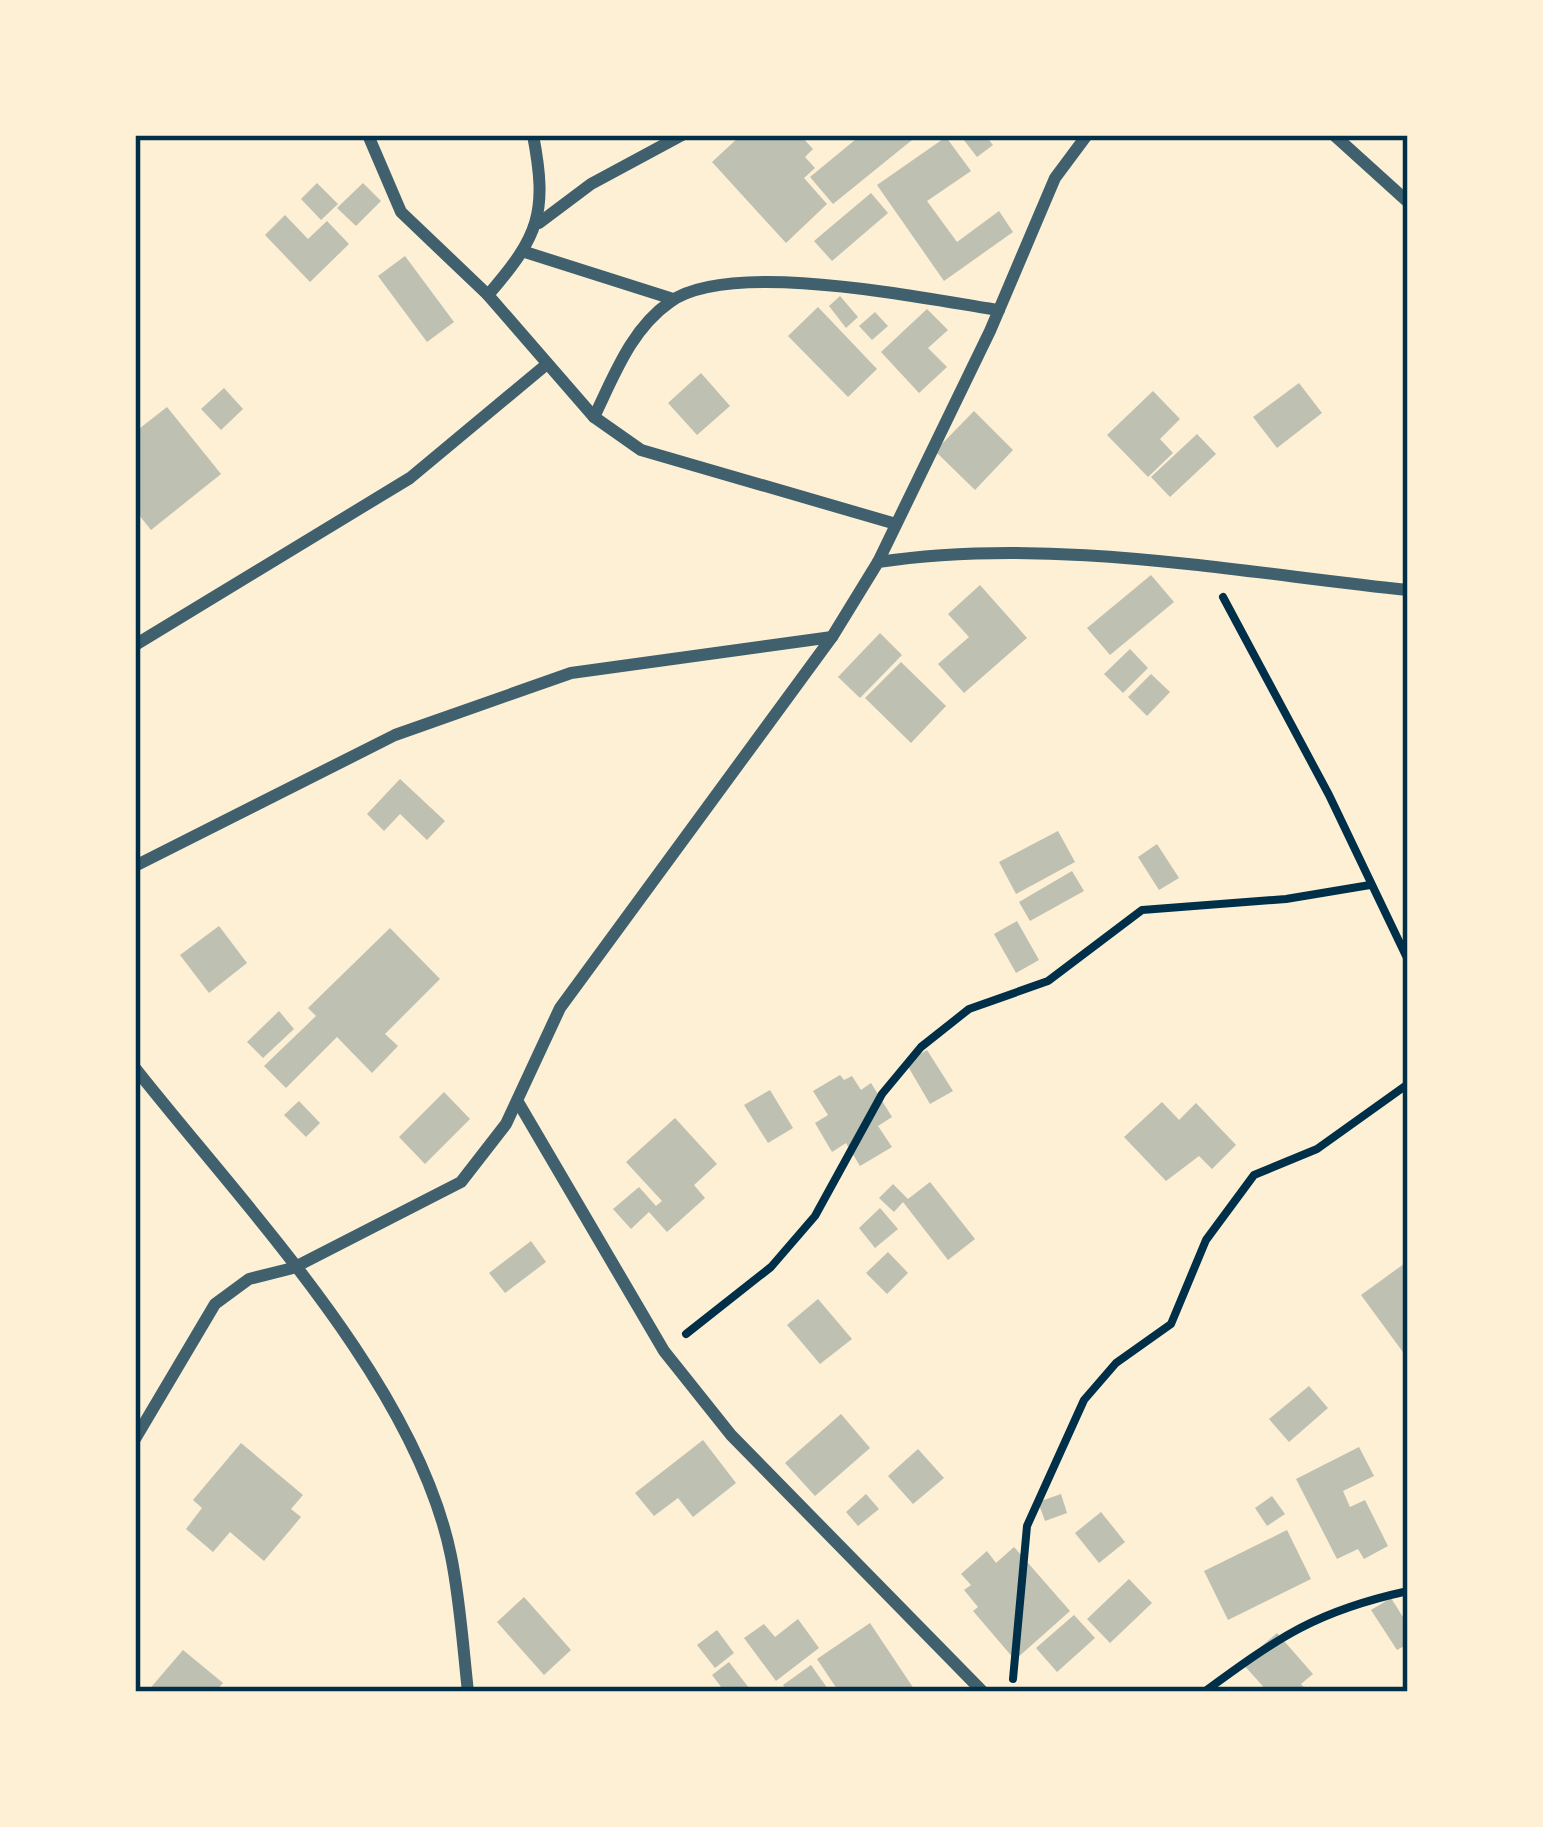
<svg xmlns="http://www.w3.org/2000/svg" width="1543" height="1827" font-family="Arial,sans-serif">
<style>
.building{fill:#bec0b2}
.lines{fill:none;stroke-linecap:round;stroke-linejoin:round}
.path{stroke:#003049;stroke-width:8}
.minor{stroke:#3f606c;stroke-width:12}
.neatline{fill:none;stroke:#003049;stroke-width:4.5}
</style>
<rect width="100%" height="100%" fill="#fdf0d5"/>
<!-- building -->
<g class="building">
<polygon points="741,135 800,135 813,149 805,157 815,168 804,178 827,204 786,243 712,162"/>
<polygon points="861,135 908,135 912,140 833,204 810,177"/>
<polygon points="960,135 985,135 993,145 977,157"/>
<polygon points="946,137 971,171 927,201 957,242 999,211 1013,232 944,281 877,185"/>
<polygon points="317,183 338,204 321,220 301,199"/>
<polygon points="363,183 381,201 356,226 337,208"/>
<polygon points="871,193 888,213 832,261 814,241"/>
<polygon points="285,215 308,239 327,221 349,244 310,282 265,235"/>
<polygon points="405,256 454,322 427,342 378,276"/>
<polygon points="840,296 858,317 846,328 829,306"/>
<polygon points="818,307 877,369 848,397 788,336"/>
<polygon points="927,309 948,330 928,348 947,367 919,393 881,352"/>
<polygon points="875,312 888,326 872,340 859,326"/>
<polygon points="701,373 730,406 697,435 668,403"/>
<polygon points="1299,383 1322,413 1277,448 1253,417"/>
<polygon points="224,388 243,409 221,430 201,409"/>
<polygon points="1153,391 1180,419 1160,439 1173,453 1148,477 1107,435"/>
<polygon points="167,407 221,474 151,530 135,510 135,432"/>
<polygon points="974,411 1013,450 975,490 935,451"/>
<polygon points="1197,434 1216,454 1170,497 1151,477"/>
<polygon points="1151,575 1174,602 1110,655 1087,628"/>
<polygon points="980,585 1027,638 964,693 938,664 969,637 948,614"/>
<polygon points="880,633 902,655 860,698 838,677"/>
<polygon points="1130,649 1148,668 1123,693 1104,674"/>
<polygon points="901,662 946,706 911,743 865,698"/>
<polygon points="1151,674 1170,692 1147,716 1128,697"/>
<polygon points="400,779 445,821 427,840 400,814 384,831 367,814"/>
<polygon points="1058,831 1075,862 1016,894 999,862"/>
<polygon points="1157,844 1179,878 1159,890 1138,857"/>
<polygon points="1072,871 1084,891 1030,921 1019,902"/>
<polygon points="1017,921 1039,960 1016,973 994,934"/>
<polygon points="219,926 247,963 209,993 180,955"/>
<polygon points="390,928 440,979 385,1034 398,1046 372,1073 337,1037 286,1088 264,1066 316,1016 308,1008"/>
<polygon points="279,1011 294,1029 263,1058 247,1042"/>
<polygon points="927,1050 953,1091 930,1104 906,1063"/>
<polygon points="840,1075 844,1080 852,1076 861,1090 871,1083 892,1117 878,1126 892,1147 860,1166 846,1143 832,1152 815,1123 828,1115 813,1091"/>
<polygon points="770,1090 793,1128 768,1143 744,1105"/>
<polygon points="444,1092 470,1119 425,1164 399,1137"/>
<polygon points="299,1101 320,1123 306,1137 284,1115"/>
<polygon points="1162,1102 1179,1120 1196,1103 1236,1145 1212,1169 1199,1156 1166,1181 1124,1137"/>
<polygon points="675,1118 717,1164 694,1185 705,1198 667,1232 649,1212 631,1229 613,1209 639,1187 656,1206 662,1201 626,1162"/>
<polygon points="930,1182 975,1239 948,1260 903,1202 894,1212 879,1198 893,1184 908,1199"/>
<polygon points="880,1208 898,1229 875,1248 859,1228"/>
<polygon points="531,1241 546,1262 505,1293 489,1273"/>
<polygon points="888,1252 908,1273 887,1294 866,1273"/>
<polygon points="1408,1261 1408,1359 1361,1295"/>
<polygon points="818,1299 852,1339 820,1364 787,1325"/>
<polygon points="1309,1386 1328,1408 1289,1442 1269,1419"/>
<polygon points="841,1414 870,1448 815,1496 785,1463"/>
<polygon points="703,1440 736,1483 693,1517 678,1498 654,1516 635,1493"/>
<polygon points="241,1443 303,1495 291,1509 301,1517 264,1561 230,1532 213,1552 186,1529 202,1508 193,1500"/>
<polygon points="1359,1447 1374,1476 1343,1491 1350,1507 1365,1500 1388,1546 1364,1559 1358,1549 1337,1559 1296,1479"/>
<polygon points="918,1449 944,1478 913,1504 888,1476"/>
<polygon points="866,1494 879,1509 858,1526 846,1512"/>
<polygon points="1061,1494 1067,1513 1045,1521 1038,1502"/>
<polygon points="1272,1496 1285,1514 1267,1526 1255,1508"/>
<polygon points="1101,1512 1125,1542 1099,1563 1075,1533"/>
<polygon points="1287,1530 1311,1579 1228,1620 1204,1571"/>
<polygon points="1014,1547 1070,1611 1015,1660 973,1611 978,1607 964,1590 971,1585 961,1574 987,1551 996,1563"/>
<polygon points="1129,1579 1152,1603 1110,1643 1087,1619"/>
<polygon points="524,1597 571,1650 544,1675 497,1622"/>
<polygon points="1391,1598 1408,1625 1408,1644 1397,1650 1371,1610"/>
<polygon points="1074,1615 1095,1638 1057,1672 1036,1648"/>
<polygon points="798,1619 819,1648 776,1681 744,1638 764,1624 775,1637"/>
<polygon points="870,1623 916,1692 839,1692 817,1659"/>
<polygon points="717,1630 734,1653 715,1668 697,1645"/>
<polygon points="1277,1633 1313,1674 1301,1684 1308,1692 1268,1692 1242,1663"/>
<polygon points="183,1650 223,1683 215,1692 147,1692"/>
<polygon points="729,1662 752,1692 725,1692 712,1675"/>
<polygon points="811,1665 830,1692 788,1692 783,1685"/>
</g>
<g class="lines">
<!-- path -->
<g class="path">
<polyline points="1223,597 1329,795 1408,960"/>
<polyline points="686,1334 771,1267 815,1216 882,1094 921,1047 969,1009 1048,981 1142,910 1286,899 1370,885"/>
<polyline points="1013,1679 1027,1526 1084,1400 1116,1363 1171,1324 1206,1240 1254,1175 1317,1149 1408,1084"/>
<path d="M1204,1692c75,-55 112,-81 204,-101"/>
</g>
<!-- minor -->
<g class="minor">
<polyline points="368,135 401,212 488,295 594,417 641,450 896,524"/>
<polyline points="1334,135 1408,202"/>
<polyline points="539,223 591,184 682,135"/>
<polyline points="525,252 673,299"/>
<path d="M488,295c51,-59 60,-82 45,-160"/>
<path d="M594,417c20,-41 37,-88 76,-115 61,-44 255,-3 329,8"/>
<polyline points="878,562 990,331 1055,178 1087,135"/>
<polyline points="135,645 410,478 547,364"/>
<polyline points="135,866 395,735 571,673 832,637"/>
<path d="M135,1068c108,137 281,315 316,488 9,44 12,91 17,136"/>
<polyline points="518,1102 664,1351 731,1435 983,1692"/>
<path d="M135,1439l80,-135 34,-25 44,-11 168,-86 45,-58 54,-116 272,-371 46,-75c173,-26 357,10 530,28"/>
</g>
</g>
<!-- border -->
<rect width="1543" height="1827" fill="none" stroke="#fdf0d5" stroke-width="276"/>
<rect x="138" y="138" width="1267" height="1551" class="neatline"/>
</svg>
